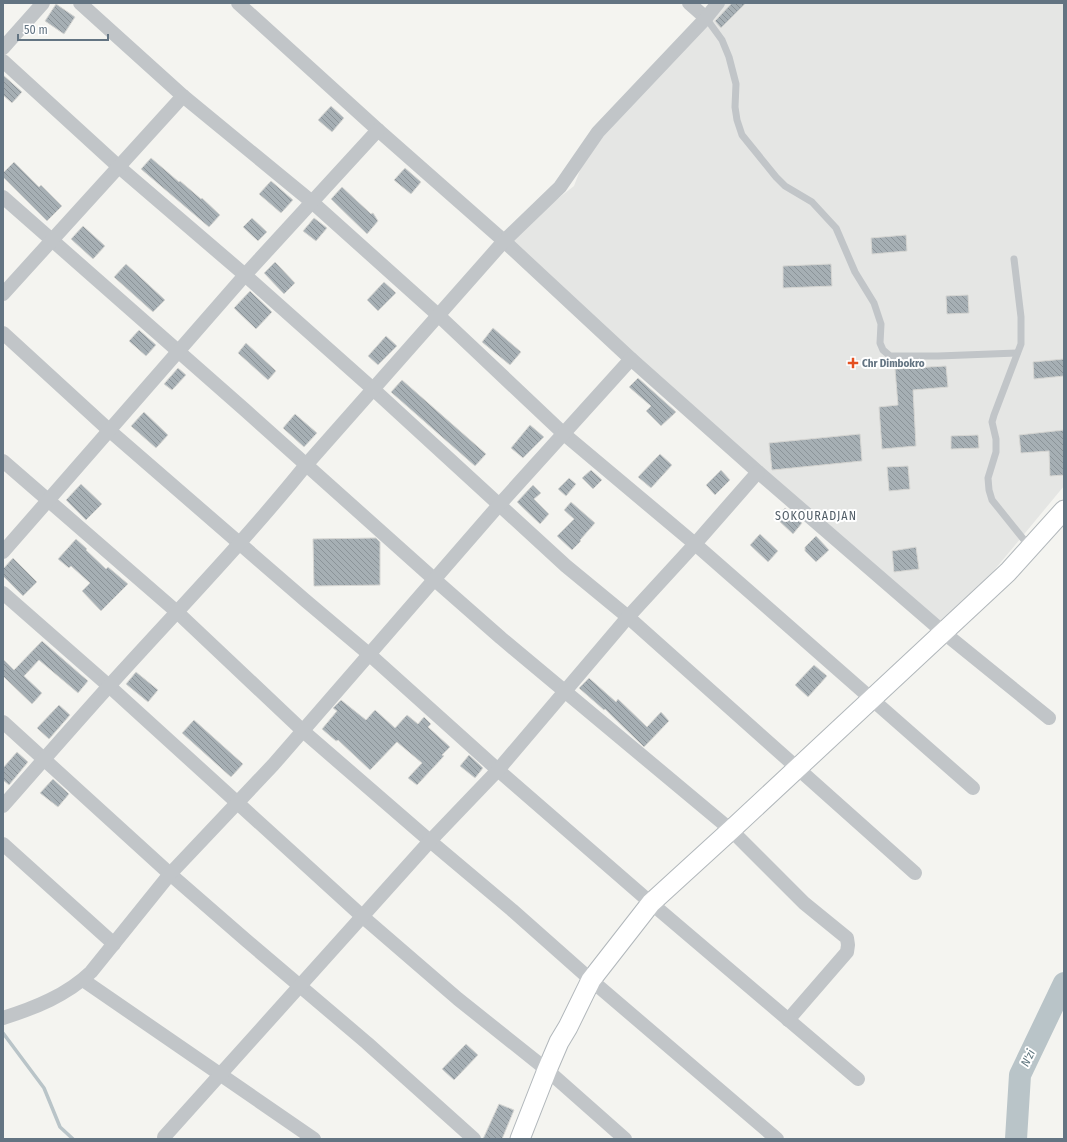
<svg xmlns="http://www.w3.org/2000/svg" width="1067" height="1142" font-family="'Fira Sans Condensed',sans-serif">
<style>
.built{fill:#e5e6e4}
.lines{fill:none;stroke-linecap:round;stroke-linejoin:round}
.stream{stroke:#b9c4c8;stroke-width:3.5}
.river{stroke:#b9c4c8;stroke-width:22}
.building{fill:url(#building-back-hatch);stroke:#d6d6d3}
.secondary-casing{stroke:#b1b7bb;stroke-width:21}
.service{stroke:#c1c5c8;stroke-width:7}
.minor{stroke:#c1c5c8;stroke-width:14}
.secondary{stroke:#fff;stroke-width:19}
.poi-dot{fill:#e45021;stroke:#fff;stroke-width:1.5}
.labels{text-anchor:middle;stroke-width:4;stroke-linejoin:round;paint-order:stroke}
.poi-label{font-size:11px;font-weight:bold;fill:#637482;stroke:#fff;text-anchor:start}
.neighbourhood-label{font-size:12px;letter-spacing:1px;fill:#515d67;stroke:#fff}
.water-label{font-size:12px;font-style:italic;fill:#5f767f;stroke:#fff}
</style>
<defs>
<pattern id="building-back-hatch" width="6" height="6" patternUnits="userSpaceOnUse"><rect width="6" height="6" fill="#a6afb4"/><path d="M-1 5l2 2M0 0l6 6M5-1l2 2" fill="none" stroke="#8b9398"/></pattern>
</defs>
<rect width="100%" height="100%" fill="#f4f4f0"/>
<!-- built -->
<polygon class="built" points="717,3 1064,3 1064,486 943,632 504,241 574,186 590,144"/>
<g class="lines">
<!-- stream -->
<polyline class="stream" points="3,1033 44,1088 60,1127 73,1139"/>
<!-- river -->
<polyline class="river" points="1016,1139 1020,1075 1064,983"/>
</g>
<!-- building -->
<g class="building">
<polygon points="732,3 746,3 721,28 715,21"/>
<polygon points="56,4 75,17 64,34 45,21"/>
<polygon points="3,75 22,92 12,103 3,95"/>
<polygon points="331,106 344,118 332,132 318,120"/>
<polygon points="151,158 179,182 180,181 201,199 202,198 220,215 209,227 141,169"/>
<polygon points="14,162 39,187 41,185 62,206 47,221 3,177 3,173"/>
<polygon points="405,168 421,182 411,194 394,180"/>
<polygon points="271,181 293,200 281,213 259,194"/>
<polygon points="342,187 371,214 373,213 378,221 367,234 331,199"/>
<polygon points="252,218 267,232 258,241 243,227"/>
<polygon points="314,218 327,228 316,241 303,231"/>
<polygon points="83,226 105,246 93,259 71,239"/>
<polygon points="906,235 907,251 872,254 871,238"/>
<polygon points="275,262 295,283 284,294 264,273"/>
<polygon points="126,264 165,300 153,312 114,277"/>
<polygon points="831,264 832,286 783,288 783,266"/>
<polygon points="384,282 396,293 378,311 367,300"/>
<polygon points="250,291 272,312 256,329 234,308"/>
<polygon points="968,295 969,313 947,314 946,296"/>
<polygon points="493,328 521,352 510,365 482,342"/>
<polygon points="139,330 156,345 146,356 129,341"/>
<polygon points="386,336 397,346 378,365 368,356"/>
<polygon points="246,343 276,371 268,380 238,353"/>
<polygon points="1064,359 1064,376 1034,379 1033,362"/>
<polygon points="946,366 948,387 913,390 916,446 882,449 879,407 898,405 895,369"/>
<polygon points="178,368 186,375 172,390 164,384"/>
<polygon points="638,378 676,412 661,426 646,411 651,406 629,387"/>
<polygon points="402,380 486,454 475,466 391,392"/>
<polygon points="144,412 168,435 156,448 131,426"/>
<polygon points="295,414 317,433 304,447 283,428"/>
<polygon points="530,425 544,437 523,458 511,448"/>
<polygon points="1064,430 1064,475 1050,476 1049,451 1021,453 1019,435"/>
<polygon points="860,434 862,461 772,470 769,443"/>
<polygon points="978,435 979,448 951,449 951,436"/>
<polygon points="660,454 672,465 651,488 638,477"/>
<polygon points="908,466 910,489 889,491 887,467"/>
<polygon points="591,470 602,480 593,489 582,478"/>
<polygon points="721,470 730,480 715,495 706,485"/>
<polygon points="569,478 576,484 566,496 558,489"/>
<polygon points="81,484 102,504 86,520 66,500"/>
<polygon points="533,485 541,493 534,499 549,514 540,524 517,502"/>
<polygon points="571,502 595,523 580,540 581,541 572,550 557,536 574,519 564,510"/>
<polygon points="785,508 802,523 793,534 776,518"/>
<polygon points="760,534 778,551 768,562 750,545"/>
<polygon points="816,536 829,550 816,562 805,551 805,547"/>
<polygon points="376,538 380,542 380,585 314,586 313,539"/>
<polygon points="76,539 87,549 86,550 106,569 108,567 128,584 101,611 82,591 90,583 71,566 69,568 58,559"/>
<polygon points="916,547 919,569 894,572 892,551"/>
<polygon points="13,558 37,582 23,596 3,576 3,569"/>
<polygon points="42,641 88,681 78,693 39,660 24,676 42,693 32,704 3,676 3,659 14,670"/>
<polygon points="814,665 827,676 808,697 795,685"/>
<polygon points="136,672 158,690 148,702 126,684"/>
<polygon points="589,678 616,702 618,699 647,727 661,712 669,721 644,747 605,709 604,710 579,688"/>
<polygon points="341,700 366,720 375,710 395,728 407,715 418,724 424,717 431,724 428,727 450,747 442,755 444,756 417,785 408,778 422,763 397,742 370,770 338,740 336,741 322,729 337,711 333,708"/>
<polygon points="59,705 70,715 49,739 37,728"/>
<polygon points="194,720 243,764 231,777 182,733"/>
<polygon points="17,752 28,762 9,785 3,780 3,768"/>
<polygon points="469,755 483,768 475,778 460,766"/>
<polygon points="53,779 69,794 58,807 40,793"/>
<polygon points="466,1044 478,1055 454,1080 442,1069"/>
<polygon points="499,1104 514,1110 502,1139 483,1139"/>
</g>
<g class="lines">
<!-- secondary casing -->
<g class="secondary-casing">
<polyline id="secondary" points="520,1139 547,1070 559,1042 568,1027 591,980 651,903 731,830 1008,572 1064,510"/>
</g>
<!-- service -->
<g class="service">
<polyline points="706,18 722,40 729,57 736,84 735,107 737,120 742,135 776,177 785,186 812,202 836,228 855,272 874,303 881,324 880,343 883,350 890,356 938,356 1017,353"/>
<polyline points="1014,259 1021,317 1021,344 994,415 992,422 996,439 996,452 988,478 989,490 992,500 1029,546"/>
</g>
<!-- minor -->
<g class="minor">
<polyline points="80,3 183,96 312,202 438,315 564,434 695,544 973,788"/>
<polyline points="238,3 378,130 504,241 631,359 758,472 943,632 1049,718"/>
<polyline points="689,3 706,18"/>
<polyline points="3,48 43,3"/>
<polyline points="3,61 119,167 245,275 373,389 566,566 628,617 915,873"/>
<polyline points="3,197 245,410 435,580 501,638 731,830 804,903 847,938 848,945 847,952 788,1020"/>
<polyline points="3,294 183,96"/>
<polyline points="3,333 110,431 306,601 370,655 498,770 651,903 858,1079"/>
<polyline points="3,461 177,612 303,731 430,841 512,910 591,980 777,1139"/>
<polyline points="3,552 245,275 378,130"/>
<polyline points="3,593 109,686 363,917 458,999 547,1070 625,1139"/>
<polyline points="3,722 170,874 247,941 367,1043 474,1139"/>
<path d="M3,806c35,-40 70,-80 106,-120 66,-73 135,-144 197,-221l198,-224 56,-54 38,-55 108,-114 12,-15"/>
<polyline points="3,844 114,944"/>
<polyline points="83,980 314,1139"/>
<path d="M3,1018c32,-10 64,-23 88,-46l79,-98 103,-109 226,-260 132,-146"/>
<polyline points="164,1137 430,841 498,770 628,617 695,544 758,472"/>
</g>
<!-- secondary -->
<use href="#secondary" class="secondary"/>
</g>
<!-- markers -->
<path class="poi-dot" d="M851 357h4v4h4v4h-4v4h-4v-4h-4v-4h4z"/>
<g class="labels">
<!-- poi labels -->
<g class="poi-label">
<text x="862" y="367">Chr Dimbokro</text>
</g>
<!-- neighbourhood labels -->
<g class="neighbourhood-label">
<text x="816" y="520">SOKOURADJAN</text>
</g>
<!-- water labels -->
<g class="water-label">
<text transform="translate(1028 1058) rotate(-64)" y="4">N'zi</text>
</g>
</g>
<!-- border -->
<rect width="1067" height="1142" fill="none" stroke="#637482" stroke-width="8"/>
<!-- scale -->
<path d="M18 34v6h90v-6" fill="none" stroke="#637482" stroke-width="2"/>
<text x="24" y="34" font-size="12" fill="#637482" stroke="#ffffff" stroke-width="3" paint-order="stroke">50 m</text>
</svg>
